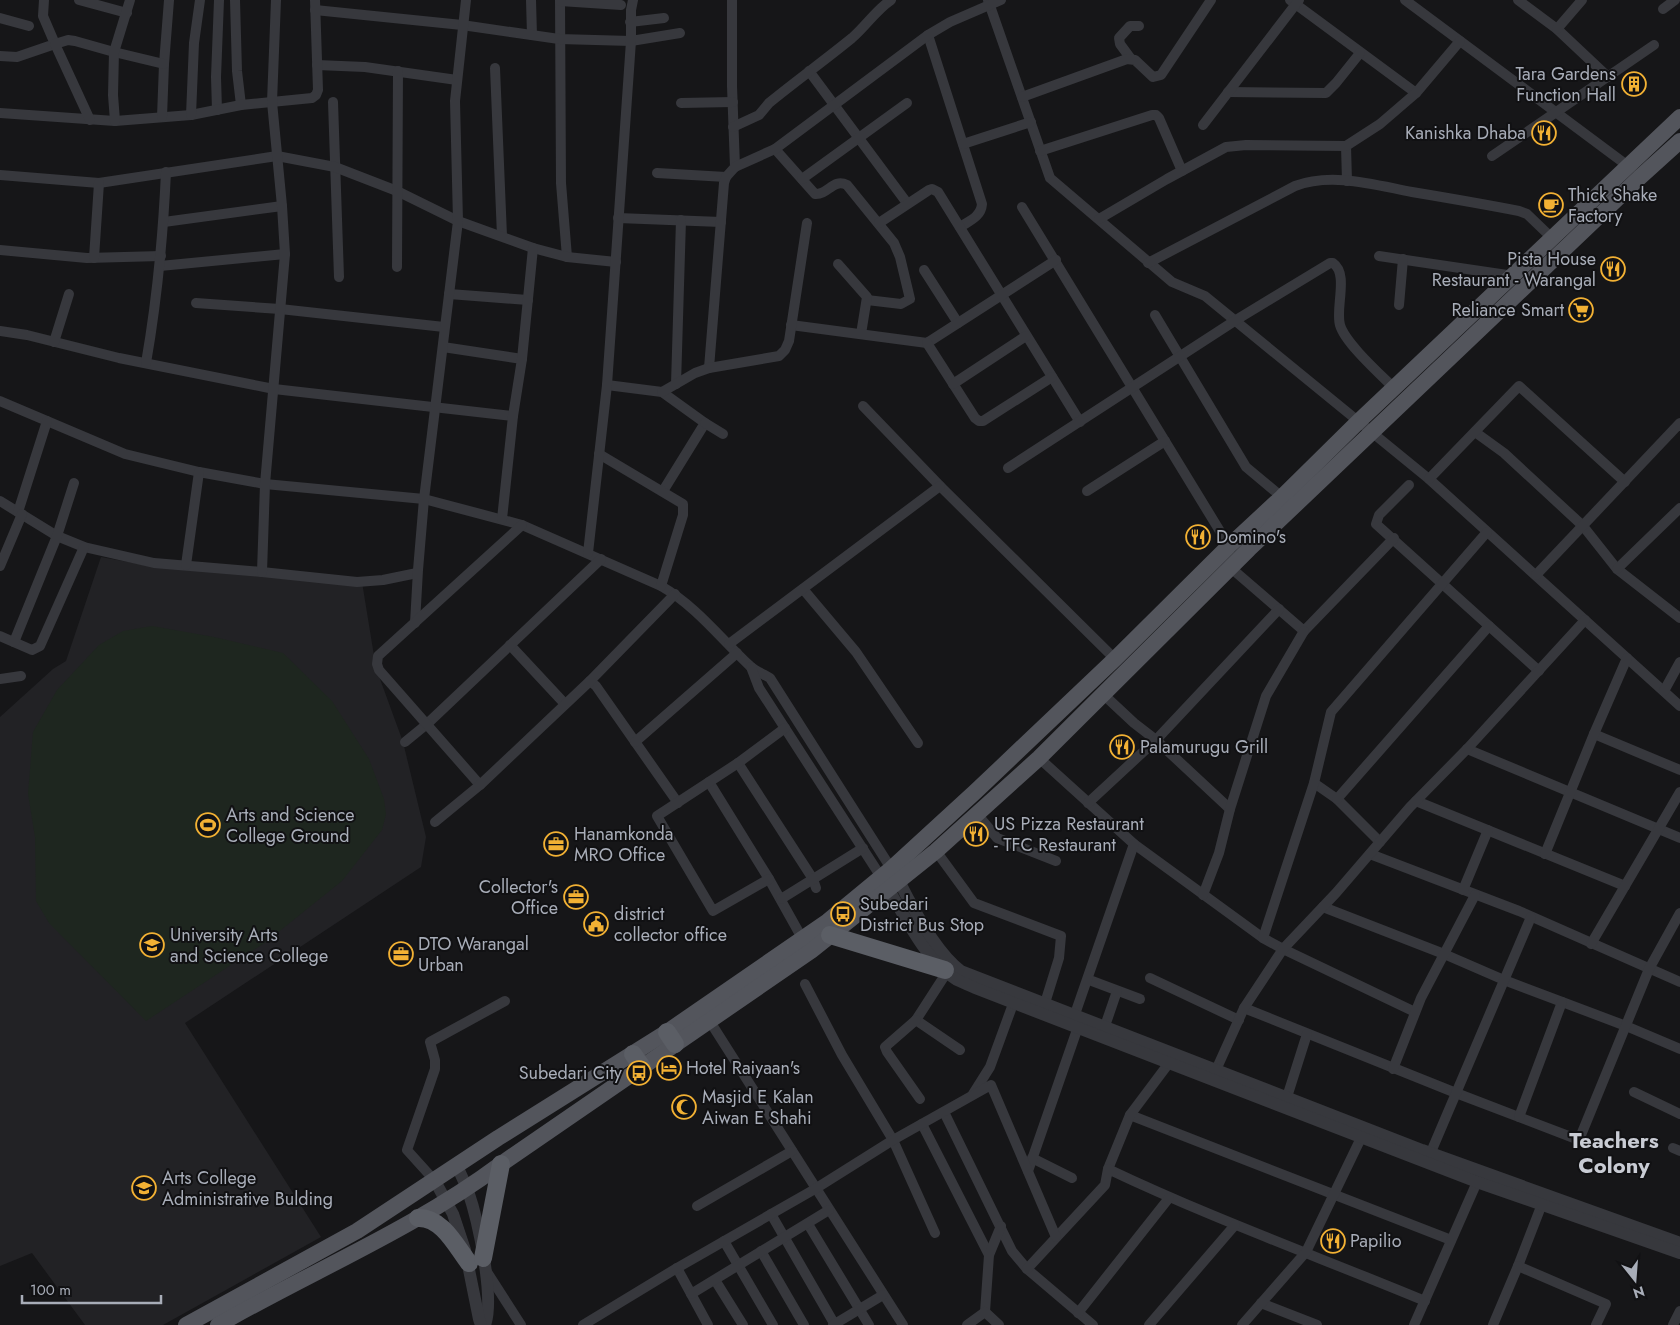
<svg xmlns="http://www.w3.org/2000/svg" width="1680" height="1325" font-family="Jost,sans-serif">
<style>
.built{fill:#222225}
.garden{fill:#1e261f}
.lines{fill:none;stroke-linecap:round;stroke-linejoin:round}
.minor{stroke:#37383d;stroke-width:10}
.tertiary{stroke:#37383d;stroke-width:12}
.primary{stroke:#53555c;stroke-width:16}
.trunk{stroke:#5b5e65;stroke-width:18}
.labels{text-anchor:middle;stroke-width:4;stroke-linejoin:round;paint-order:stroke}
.poi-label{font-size:18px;fill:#a8adb8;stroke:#111113;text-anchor:start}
.district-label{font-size:22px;font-weight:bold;fill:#c9ccd4;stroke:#111113}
</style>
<rect width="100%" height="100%" fill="#161618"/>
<!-- built -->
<polygon class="built" points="101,557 145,565 362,582 376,668 403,742 426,837 421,867 185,1023 321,1237 163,1325 85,1325 32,1253 0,1266 0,717 53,669 66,661"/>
<!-- garden -->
<polygon class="garden" points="152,626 214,637 283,653 332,701 369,759 384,799 386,814 382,830 342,881 266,942 146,1021 49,923 36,901 35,837 28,794 33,732 57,690 99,645 123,631"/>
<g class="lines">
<!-- minor -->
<g class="minor">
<polyline points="79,0 127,13"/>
<polyline points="235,0 237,71 241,105"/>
<polyline points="531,0 532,35"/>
<polyline points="560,0 561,183 567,257"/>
<polyline points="732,0 732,86 735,167"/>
<polyline points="988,0 1050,178 1172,282 1205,296 1429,479 1680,706"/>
<polyline points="1290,0 1416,93"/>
<polyline points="1405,0 1628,166"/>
<polyline points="1518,0 1557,29 1608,77"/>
<polyline points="560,1 621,5"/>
<polyline points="1663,9 1675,0"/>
<polyline points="315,10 462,25 559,39 631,41 680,33"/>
<polyline points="0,18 29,26"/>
<polyline points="630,22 664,18"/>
<polyline points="1557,29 1582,0"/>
<path d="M928,35l54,169c-1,13 -13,17 -22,23"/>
<polyline points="0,56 17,57 55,44 43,16 44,0"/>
<polyline points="1131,59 1120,44 1119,38 1130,26 1139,26"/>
<polyline points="317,65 365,67 457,80"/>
<polyline points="495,68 502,236"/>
<polyline points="809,71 907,203"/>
<polyline points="1228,92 1326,93 1336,83 1360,53"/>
<polyline points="1022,97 1127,59 1135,60 1153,77 1161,75 1211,0"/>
<polyline points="333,102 339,277"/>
<polyline points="681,103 733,102"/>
<polyline points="217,110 216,77 219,0"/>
<polyline points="0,113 115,121 191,115 241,105 312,98 316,95 318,90 315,0"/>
<polyline points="191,115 194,43 200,0"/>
<polyline points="162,117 164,64 169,0"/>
<polyline points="90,120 55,44 68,40 75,41 114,52 164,64"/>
<polyline points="115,121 113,95 114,52 130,0"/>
<polyline points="1203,125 1299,0"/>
<path d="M733,127l26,-12 10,-12c27,-22 56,-43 83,-65 14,-12 24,-28 39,-38"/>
<polyline points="963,144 1031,122"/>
<polyline points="1346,146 1347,181"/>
<path d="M775,149l40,45c13,1 18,-16 32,-9l47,58 6,14 10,42 -9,5 -34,-4"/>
<polyline points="1040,151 1152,115 1156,115 1159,118 1182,171"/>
<polyline points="1492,156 1654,45"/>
<polyline points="657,173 726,177"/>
<polyline points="0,175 99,183 277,156 335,167 397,191 458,221 533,248 567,257 616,262"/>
<polyline points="802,179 907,103"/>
<polyline points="1022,207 1229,546"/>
<polyline points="618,218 721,222"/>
<polyline points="1099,219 1167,179 1226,147 1246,145 1346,146 1380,124 1416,93 1460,41"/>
<polyline points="164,222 282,206"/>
<polyline points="879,223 929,190 932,189 938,192 1080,422"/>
<polyline points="0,250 87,258 161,256"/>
<polyline points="1379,256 1514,276"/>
<polyline points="94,258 99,183"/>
<path d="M1148,263l147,-77c37,-14 80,-1 117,6 36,6 71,12 107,19l8,3 26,25"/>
<polyline points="838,264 867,297 861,334"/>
<polyline points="160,266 285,254"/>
<polyline points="397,267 398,71"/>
<polyline points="924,270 958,323"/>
<polyline points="449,294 528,300"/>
<polyline points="196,303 280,309 444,327"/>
<polyline points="1399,305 1403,259"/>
<polyline points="1155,315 1246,467 1282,497"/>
<polyline points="791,325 927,343 1056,260"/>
<polyline points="0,331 27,335 119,358 274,389 513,416"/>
<polyline points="54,342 69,294"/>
<polyline points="927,343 975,418 979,421 983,421 1052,377"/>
<polyline points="443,347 522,359"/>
<path d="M146,363c11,-63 17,-126 20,-191"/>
<polyline points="709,368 724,183 726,177 735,167 775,149 928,35 950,22 1001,0"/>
<polyline points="676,384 681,220"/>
<polyline points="953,384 1026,336"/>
<polyline points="607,385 662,392 705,423 663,491"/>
<polyline points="662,392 695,373 709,368 779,356 785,350 789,341 807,223"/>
<path d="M0,401l125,53 74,18 66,12 159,15 98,26 139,61c35,20 60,53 89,80 6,5 13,8 20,12l124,195"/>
<polyline points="863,406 940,486 1115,659"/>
<polyline points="705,423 723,434"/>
<polyline points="1475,432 1504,453 1583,526 1617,569 1680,618"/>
<polyline points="599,454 683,504 683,515 661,586"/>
<path d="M1008,468l228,-148 94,-57h3c16,11 2,45 7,62 5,18 41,50 55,64"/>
<polyline points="1429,479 1519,386 1625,482"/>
<polyline points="1409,485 1379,515 1376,524 1539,671"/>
<polyline points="1087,491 1165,441"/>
<polyline points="0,501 57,536 84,547 154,563 262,572 357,582 383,580 417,573"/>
<polyline points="18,512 47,421"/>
<polyline points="502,519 513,416 522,359 533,248"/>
<polyline points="588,553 607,385 631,41 631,10 633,0"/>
<polyline points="186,565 199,472"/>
<polyline points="0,566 22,514"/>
<polyline points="1231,568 1304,631 1394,538"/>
<polyline points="1617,569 1680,508"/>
<polyline points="262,572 265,484 285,254 282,206 272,102 276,0"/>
<polyline points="1536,575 1680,423"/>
<polyline points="803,589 856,652 918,743"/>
<polyline points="415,623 418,570 424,499 458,221 455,101 466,0"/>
<polyline points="0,636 32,650 40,646 84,547"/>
<polyline points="14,642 57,536 74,483"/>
<polyline points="729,644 940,486"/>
<polyline points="510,645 565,704"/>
<polyline points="751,667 759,688 883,880"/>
<polyline points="0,679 21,676"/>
<polyline points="590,681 596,686 678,803"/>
<polyline points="1664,691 1680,662"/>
<polyline points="1104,695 1134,723 1156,740 1230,809"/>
<polyline points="1594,734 1680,770"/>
<polyline points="405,742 427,724 601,559"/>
<polyline points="635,742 737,653"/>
<polyline points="1467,749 1680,838"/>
<polyline points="1039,758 1134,844 1263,938 1283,949 1415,1012"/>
<polyline points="738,763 813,879 816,888"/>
<polyline points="709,782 769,879 802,938"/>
<polyline points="1314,783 1337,799 1380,842"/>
<polyline points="480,785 379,670 377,664 378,656 522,525"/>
<polyline points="1337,799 1489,626"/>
<polyline points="1416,801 1625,886"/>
<polyline points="1088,803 1156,740 1279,609"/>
<polyline points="977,814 997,838 1056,861"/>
<polyline points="435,822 480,785 590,681 675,594"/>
<polyline points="936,851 974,903 1061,936 1059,958 1045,1003"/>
<polyline points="1370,854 1519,911 1680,982"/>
<polyline points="1545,854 1594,734 1627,658"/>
<polyline points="769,879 713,911 657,816 738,763 785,728"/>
<polyline points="1463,890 1488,830"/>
<polyline points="1203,895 1219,853 1230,809 1266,696 1304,631"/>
<polyline points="781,899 863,848"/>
<polyline points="1323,907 1444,954 1504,980 1626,1026 1680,1049"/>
<polyline points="1263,938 1314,783 1331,712 1487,532"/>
<polyline points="1591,944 1680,792"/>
<polyline points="947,972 916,1020 960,1050"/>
<polyline points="1150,978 1239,1020"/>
<polyline points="1092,981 1140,999"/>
<polyline points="805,984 842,1055 893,1140 935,1233"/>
<polyline points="1244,1008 1456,1093 1579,1140 1649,969 1680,913"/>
<polyline points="1075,1014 1134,844"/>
<polyline points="709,1020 903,1325"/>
<polyline points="916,1020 885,1047 887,1052 920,1099"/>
<polyline points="1105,1026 1117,991"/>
<polyline points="1393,1069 1421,998 1475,895"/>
<polyline points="1216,1070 1244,1008 1283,949 1336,893 1410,807 1467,749 1585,620"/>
<polyline points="1634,1092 1680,1114"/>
<polyline points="973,1094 990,1067 1013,1004"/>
<polyline points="1287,1097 1307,1034"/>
<polyline points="944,1112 1012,1251 1027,1269 1093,1325"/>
<polyline points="1130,1115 1451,1240"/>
<polyline points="1519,1117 1562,1002"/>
<polyline points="922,1124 989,1255"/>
<polyline points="1673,1148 1680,1151"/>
<polyline points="1431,1152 1531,917"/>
<polyline points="1032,1158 1072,1178"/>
<polyline points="1108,1169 1130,1115 1169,1063"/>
<polyline points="1028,1171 1078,1027"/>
<polyline points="435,1181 407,1150 435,1069 435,1060 430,1042 505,1001"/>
<polyline points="1542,1204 1518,1266 1606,1304 1596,1325"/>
<polyline points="697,1206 792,1151"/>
<polyline points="771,1214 835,1325"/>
<polyline points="808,1224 869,1325"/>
<polyline points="724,1241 773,1325"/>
<polyline points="761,1251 804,1325"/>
<polyline points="677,1268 708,1325"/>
<path d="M1027,1269l78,-84 3,-16c103,49 211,88 317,132"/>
<polyline points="487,1272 521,1325"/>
<polyline points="715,1280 743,1325"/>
<polyline points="691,1294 829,1210"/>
<polyline points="1261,1303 1317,1325"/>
<polyline points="985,1312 989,1255 1001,1226"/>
<polyline points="1078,1313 1169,1198"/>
<polyline points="583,1325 677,1268 815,1189 893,1140 991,1085 1056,1237"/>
<polyline points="833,1325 883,1295"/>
<polyline points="967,1325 985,1312 999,1325"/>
<polyline points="1149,1325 1235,1225"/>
<polyline points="1242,1325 1306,1252 1361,1138 1363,1131"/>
<polyline points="1414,1325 1477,1182"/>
<polyline points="1493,1325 1518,1266"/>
<polyline points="1673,1325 1680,1311"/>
</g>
<!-- tertiary -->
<g class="tertiary">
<path d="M899,881c14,28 37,72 62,90l461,179 258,93"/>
<path d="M889,890c17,28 38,73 68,90 6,3 12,5 18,8l502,194 203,71"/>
<path d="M457,1166c4,9 8,17 11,25 10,29 27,107 17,134"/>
<polyline points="435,1181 453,1214 465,1250 479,1319 481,1325"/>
</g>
<!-- primary -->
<g class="primary">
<polyline points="186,1325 357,1231 498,1138 667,1032 828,921 891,869 975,792 1115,659 1229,546 1282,497 1358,422 1680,117"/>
<path d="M218,1325c94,-54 196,-96 283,-161l310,-213 125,-100 103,-93 210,-209 390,-371 41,-37"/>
</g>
<!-- trunk -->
<g class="trunk">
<polyline points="830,935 945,970"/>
<polyline points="667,1032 675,1044"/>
<polyline points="633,1054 642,1067"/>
<path d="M418,1218c24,-1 38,28 51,45"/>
<polyline points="483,1258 501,1164"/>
</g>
</g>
<!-- icons -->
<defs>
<g id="building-ring" transform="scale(1.25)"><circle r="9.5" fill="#111113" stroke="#f2b134" stroke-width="1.5"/><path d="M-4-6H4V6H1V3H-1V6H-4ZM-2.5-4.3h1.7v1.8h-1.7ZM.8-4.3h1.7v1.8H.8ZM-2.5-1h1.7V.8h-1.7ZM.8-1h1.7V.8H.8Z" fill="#f2b134"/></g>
<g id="restaurant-ring" transform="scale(1.25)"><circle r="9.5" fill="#111113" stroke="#f2b134" stroke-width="1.5"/><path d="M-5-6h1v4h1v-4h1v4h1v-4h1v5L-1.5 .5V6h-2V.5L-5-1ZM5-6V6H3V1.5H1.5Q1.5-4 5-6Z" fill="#f2b134"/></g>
<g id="cafe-ring" transform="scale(1.25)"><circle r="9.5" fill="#111113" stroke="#f2b134" stroke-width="1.5"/><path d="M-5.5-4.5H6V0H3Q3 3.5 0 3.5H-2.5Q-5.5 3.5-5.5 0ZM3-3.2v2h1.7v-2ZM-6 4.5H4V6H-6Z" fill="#f2b134"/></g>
<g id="supermarket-ring" transform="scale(1.25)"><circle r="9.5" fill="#111113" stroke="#f2b134" stroke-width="1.5"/><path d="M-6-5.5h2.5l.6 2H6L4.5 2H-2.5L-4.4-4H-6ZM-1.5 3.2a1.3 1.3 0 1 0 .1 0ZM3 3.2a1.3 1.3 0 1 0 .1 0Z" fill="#f2b134"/></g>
<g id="stadium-ring" transform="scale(1.25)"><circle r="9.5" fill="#111113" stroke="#f2b134" stroke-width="1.5"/><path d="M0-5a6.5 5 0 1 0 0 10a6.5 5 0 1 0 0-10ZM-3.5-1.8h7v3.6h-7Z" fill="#f2b134"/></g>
<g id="office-ring" transform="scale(1.25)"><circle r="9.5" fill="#111113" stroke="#f2b134" stroke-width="1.5"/><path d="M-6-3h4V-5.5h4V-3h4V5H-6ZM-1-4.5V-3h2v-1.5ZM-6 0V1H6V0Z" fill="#f2b134"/></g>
<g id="bus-ring" transform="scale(1.25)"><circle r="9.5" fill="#111113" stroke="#f2b134" stroke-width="1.5"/><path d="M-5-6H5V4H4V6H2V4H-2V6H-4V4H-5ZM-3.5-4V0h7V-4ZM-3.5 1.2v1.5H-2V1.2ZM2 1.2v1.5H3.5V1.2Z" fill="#f2b134"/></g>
<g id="civic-ring" transform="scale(1.25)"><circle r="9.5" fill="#111113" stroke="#f2b134" stroke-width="1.5"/><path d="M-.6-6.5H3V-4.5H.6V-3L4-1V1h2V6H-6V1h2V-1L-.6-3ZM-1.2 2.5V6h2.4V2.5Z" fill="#f2b134"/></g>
<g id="university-ring" transform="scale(1.25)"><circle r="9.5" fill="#111113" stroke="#f2b134" stroke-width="1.5"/><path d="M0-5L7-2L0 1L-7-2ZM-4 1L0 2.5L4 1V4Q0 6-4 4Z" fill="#f2b134"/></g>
<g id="hotel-ring" transform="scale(1.25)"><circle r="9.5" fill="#111113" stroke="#f2b134" stroke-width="1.5"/><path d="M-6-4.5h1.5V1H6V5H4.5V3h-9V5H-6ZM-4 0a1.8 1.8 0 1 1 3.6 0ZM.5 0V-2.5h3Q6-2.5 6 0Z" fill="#f2b134"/></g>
<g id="mosque-ring" transform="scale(1.25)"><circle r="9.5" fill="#111113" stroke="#f2b134" stroke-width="1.5"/><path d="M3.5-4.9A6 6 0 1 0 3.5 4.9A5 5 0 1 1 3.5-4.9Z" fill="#f2b134"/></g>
</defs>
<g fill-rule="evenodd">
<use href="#building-ring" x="1634" y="84"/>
<use href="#restaurant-ring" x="1544" y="133"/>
<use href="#cafe-ring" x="1551" y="205"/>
<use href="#restaurant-ring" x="1613" y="269"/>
<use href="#supermarket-ring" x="1581" y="310"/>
<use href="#restaurant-ring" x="1198" y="537"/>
<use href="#restaurant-ring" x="1122" y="747"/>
<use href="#stadium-ring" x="208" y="825"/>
<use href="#restaurant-ring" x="976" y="834"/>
<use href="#office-ring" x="556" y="844"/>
<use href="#office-ring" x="576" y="897"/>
<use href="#bus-ring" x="843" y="914"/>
<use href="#civic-ring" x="596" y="924"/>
<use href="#university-ring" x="152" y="945"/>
<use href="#office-ring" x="401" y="954"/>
<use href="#hotel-ring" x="669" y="1068"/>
<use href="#bus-ring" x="639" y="1073"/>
<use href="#mosque-ring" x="684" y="1107"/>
<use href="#university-ring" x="144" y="1188"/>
<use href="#restaurant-ring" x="1333" y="1241"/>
</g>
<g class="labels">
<!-- poi labels -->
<g class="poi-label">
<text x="1616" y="80" text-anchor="end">Tara Gardens<tspan x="1616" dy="21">Function Hall</tspan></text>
<text x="1526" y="139" text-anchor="end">Kanishka Dhaba</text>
<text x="1568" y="201">Thick Shake<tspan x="1568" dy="21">Factory</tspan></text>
<text x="1596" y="265" text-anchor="end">Pista House<tspan x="1596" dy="21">Restaurant - Warangal</tspan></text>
<text x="1564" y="316" text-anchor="end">Reliance Smart</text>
<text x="1216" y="543">Domino's</text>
<text x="1140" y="753">Palamurugu Grill</text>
<text x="226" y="821">Arts and Science<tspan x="226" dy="21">College Ground</tspan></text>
<text x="994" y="830">US Pizza Restaurant<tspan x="994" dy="21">- TFC Restaurant</tspan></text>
<text x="574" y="840">Hanamkonda<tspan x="574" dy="21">MRO Office</tspan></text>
<text x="558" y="893" text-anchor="end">Collector's<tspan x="558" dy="21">Office</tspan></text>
<text x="860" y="910">Subedari<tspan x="860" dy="21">District Bus Stop</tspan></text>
<text x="614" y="920">district<tspan x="614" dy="21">collector office</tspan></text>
<text x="170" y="941">University Arts<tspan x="170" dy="21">and Science College</tspan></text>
<text x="418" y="950">DTO Warangal<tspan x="418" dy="21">Urban</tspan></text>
<text x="686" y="1074">Hotel Raiyaan's</text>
<text x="622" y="1079" text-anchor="end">Subedari City</text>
<text x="702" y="1103">Masjid E Kalan<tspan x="702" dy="21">Aiwan E Shahi</tspan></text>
<text x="162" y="1184">Arts College<tspan x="162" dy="21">Administrative Bulding</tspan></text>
<text x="1350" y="1247">Papilio</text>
</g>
<!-- district labels -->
<g class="district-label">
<text x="1614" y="1148">Teachers<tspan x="1614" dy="25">Colony</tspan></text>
</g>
</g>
<!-- north arrow -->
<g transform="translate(1635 1280) rotate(163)" stroke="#111113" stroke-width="4" paint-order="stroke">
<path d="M0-4L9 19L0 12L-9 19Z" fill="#a8adb8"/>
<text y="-8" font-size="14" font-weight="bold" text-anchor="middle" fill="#a8adb8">N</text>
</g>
<!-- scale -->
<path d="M22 1295v8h139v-8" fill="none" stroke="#a8adb8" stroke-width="2.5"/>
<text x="30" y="1295" font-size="15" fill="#a8adb8" stroke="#111113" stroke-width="4" paint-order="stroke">100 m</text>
</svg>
